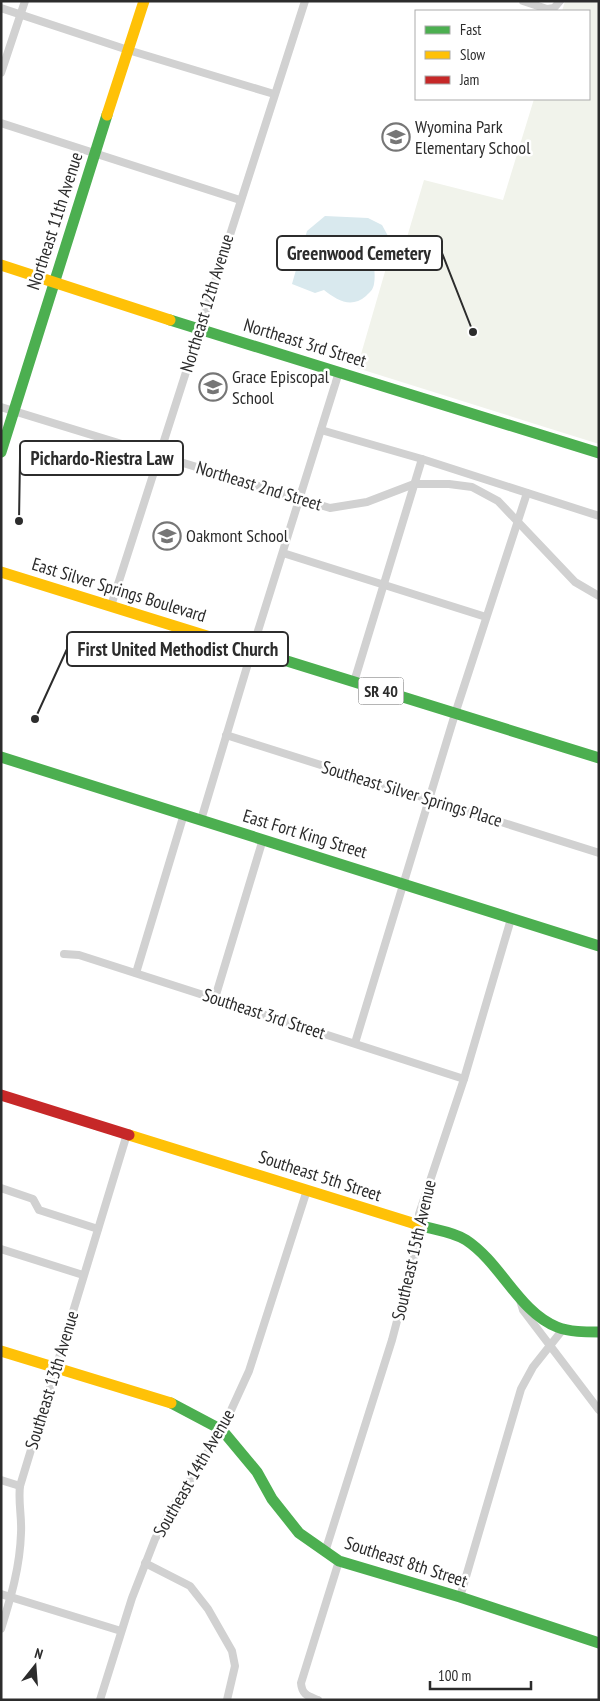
<svg xmlns="http://www.w3.org/2000/svg" width="600" height="1701" font-family="'PT Sans Narrow',sans-serif">
<style>
.green{fill:#f1f3eb}
.water{fill:#d9e9ee}
.lines{fill:none;stroke-linecap:round;stroke-linejoin:round}
.street{stroke:#d1d1d1;stroke-width:8}
.fast{stroke:#4caf50;stroke-width:11}
.slow{stroke:#ffc107;stroke-width:11}
.jam{stroke:#c62828;stroke-width:11}
.labels{text-anchor:middle;stroke-width:5;stroke-linejoin:round;paint-order:stroke}
.shield{fill:#fff;stroke:#6b6b6b;stroke-width:1}
.shield-label{font-size:16px;font-weight:bold;fill:#2c2c2c}
.poi-label{font-size:18px;fill:#2c2c2c;stroke:#fff;text-anchor:start}
.street-label{font-size:18px;fill:#2c2c2c;stroke:#fff}
.leader{fill:none;stroke:#2c2c2c;stroke-width:2}
.callout-dot{fill:#2c2c2c;stroke:#fff;stroke-width:2}
.callout{fill:#fff;stroke:#2c2c2c;stroke-width:2}
.callout-label{font-size:19px;text-anchor:middle;font-weight:bold;fill:#2c2c2c}
</style>
<rect width="100%" height="100%" fill="#fff"/>
<!-- green -->
<polygon class="green" points="565,1 599,1 599,444 357,368 391,251 402,254 424,180 503,200 534,99 589,99 589,11 562,11"/>
<!-- water -->
<path class="water" d="M325,216l43,2 14,7 6,11 -11,11 -6,2c2,11 5,23 3,35 -1,6 -4,8 -8,12 -15,13 -29,4 -42,-6l-9,3 -23,-9 15,-53z"/>
<g class="lines">
<!-- street -->
<g class="street">
<polyline points="523,1 547,9 554,8 560,1"/>
<polyline points="1,8 128,50 274,94"/>
<polyline points="1,73 25,1"/>
<polyline points="1,123 240,200"/>
<polyline points="1,407 330,508 367,502 414,484 449,484 472,487 498,501 575,582 599,596"/>
<polyline points="321,430 422,459 599,516"/>
<polyline points="283,553 486,617"/>
<polyline points="111,606 305,1"/>
<polyline points="354,682 422,459"/>
<polyline points="226,735 599,853"/>
<polyline points="201,820 252,650 339,372"/>
<polyline points="64,954 79,955 464,1079"/>
<polyline points="136,973 184,814"/>
<polyline points="215,998 263,839"/>
<polyline points="355,1043 455,714 527,493"/>
<polyline points="1,1188 33,1199 39,1210 98,1229"/>
<polyline points="1,1249 83,1275"/>
<polyline points="520,1300 523,1310 599,1410"/>
<polyline points="1,1480 20,1486"/>
<polyline points="325,1552 392,1340 420,1234 419,1214 464,1079 511,919"/>
<polyline points="145,1563 190,1586 208,1609 232,1651 235,1666 227,1700"/>
<polyline points="1,1594 121,1631"/>
<polyline points="460,1597 521,1389 533,1367 564,1328"/>
<path d="M1,1629c10,-32 19,-62 20,-96 1,-16 -3,-31 -1,-47l107,-352"/>
<polyline points="100,1700 132,1598 155,1539 169,1513 222,1430 249,1371 307,1190"/>
<path d="M318,1700c-10,-4 -16,-5 -17,-17l38,-122"/>
</g>
<!-- fast -->
<g class="fast">
<polyline points="170,320 599,453"/>
<polyline points="1,452 107,115"/>
<polyline points="258,652 599,758"/>
<polyline points="1,757 599,946"/>
<path d="M422,1226c14,4 32,6 44,14 35,23 53,72 91,87 13,5 28,5 42,5"/>
<polyline points="171,1403 222,1430 257,1472 272,1499 299,1533 339,1561 460,1597 599,1643"/>
</g>
<!-- slow -->
<g class="slow">
<polyline points="107,115 144,1"/>
<polyline points="1,265 170,320"/>
<polyline points="1,572 258,652"/>
<polyline points="129,1135 422,1226"/>
<polyline points="1,1351 171,1403"/>
</g>
<!-- jam -->
<polyline class="jam" points="1,1095 129,1135"/>
</g>
<!-- icons -->
<defs>
<g id="school-ring" transform="scale(1.4375)"><circle r="9.5" fill="#fff" stroke="#767676" stroke-width="1.5"/><path d="M0-5L7-2L0 1L-7-2ZM-4 1L0 2.5L4 1V4Q0 6-4 4Z" fill="#767676"/></g>
</defs>
<g fill-rule="evenodd">
<use href="#school-ring" x="396" y="137"/>
<use href="#school-ring" x="213" y="387"/>
<use href="#school-ring" x="167" y="536"/>
</g>
<g class="labels">
<!-- shield labels -->
<rect class="shield" x="358.5" y="677.5" width="45" height="27" rx="4"/>
<g class="shield-label">
<text x="381" y="697">SR 40</text>
</g>
<!-- poi labels -->
<g class="poi-label">
<text x="415" y="133">Wyomina Park<tspan x="415" dy="21">Elementary School</tspan></text>
<text x="232" y="383">Grace Episcopal<tspan x="232" dy="21">School</tspan></text>
<text x="186" y="542">Oakmont School</text>
</g>
<!-- street labels -->
<g class="street-label">
<text transform="translate(55 221) rotate(-72)" y="6">Northeast 11th Avenue</text>
<text transform="translate(207 303) rotate(-73)" y="6">Northeast 12th Avenue</text>
<text transform="translate(305 343) rotate(17)" y="6">Northeast 3rd Street</text>
<text transform="translate(259 486) rotate(17)" y="6">Northeast 2nd Street</text>
<text transform="translate(119 590) rotate(17)" y="6">East Silver Springs Boulevard</text>
<text transform="translate(412 794) rotate(17)" y="6">Southeast Silver Springs Place</text>
<text transform="translate(305 834) rotate(17)" y="6">East Fort King Street</text>
<text transform="translate(264 1014) rotate(18)" y="6">Southeast 3rd Street</text>
<text transform="translate(320 1176) rotate(18)" y="6">Southeast 5th Street</text>
<text transform="translate(414 1250) rotate(-77)" y="6">Southeast 15th Avenue</text>
<text transform="translate(52 1380) rotate(-73)" y="6">Southeast 13th Avenue</text>
<text transform="translate(194 1473) rotate(-60)" y="6">Southeast 14th Avenue</text>
<text transform="translate(406 1562) rotate(18)" y="6">Southeast 8th Street</text>
</g>
</g>
<!-- callouts -->
<path class="leader" d="M473 332L442 253M19 521L20 458M35 719L67 649"/>
<g class="callout-dot">
<circle cx="473" cy="332" r="5"/>
<circle cx="19" cy="521" r="5"/>
<circle cx="35" cy="719" r="5"/>
</g>
<g class="callout">
<rect x="277" y="236" width="165" height="34" rx="5"/>
<rect x="20" y="441" width="163" height="34" rx="5"/>
<rect x="67" y="632" width="221" height="34" rx="5"/>
</g>
<g class="callout-label">
<text x="359" y="260">Greenwood Cemetery</text>
<text x="102" y="465">Pichardo-Riestra Law</text>
<text x="178" y="656">First United Methodist Church</text>
</g>
<!-- border -->
<rect width="600" height="1701" fill="none" stroke="#2c2c2c" stroke-width="5"/>
<!-- legend -->
<rect x="415" y="10" width="175" height="90" fill="#ffffff" stroke="#ababab"/>
<rect x="425" y="26" width="25" height="8" fill="#4caf50" stroke="#ababab"/>
<text x="460" y="35" font-size="15" fill="#2c2c2c">Fast</text>
<rect x="425" y="51" width="25" height="8" fill="#ffc107" stroke="#ababab"/>
<text x="460" y="60" font-size="15" fill="#2c2c2c">Slow</text>
<rect x="425" y="76" width="25" height="8" fill="#c62828" stroke="#ababab"/>
<text x="460" y="85" font-size="15" fill="#2c2c2c">Jam</text>
<!-- north arrow -->
<g transform="translate(35 1666) rotate(17)" stroke="#ffffff" stroke-width="4" paint-order="stroke">
<path d="M0-4L9 19L0 12L-9 19Z" fill="#2c2c2c"/>
<text y="-8" font-size="14" font-weight="bold" text-anchor="middle" fill="#2c2c2c">N</text>
</g>
<!-- scale -->
<path d="M430 1681v8h101v-8" fill="none" stroke="#2c2c2c" stroke-width="2.5"/>
<text x="438" y="1681" font-size="15" fill="#2c2c2c" stroke="#ffffff" stroke-width="4" paint-order="stroke">100 m</text>
</svg>
